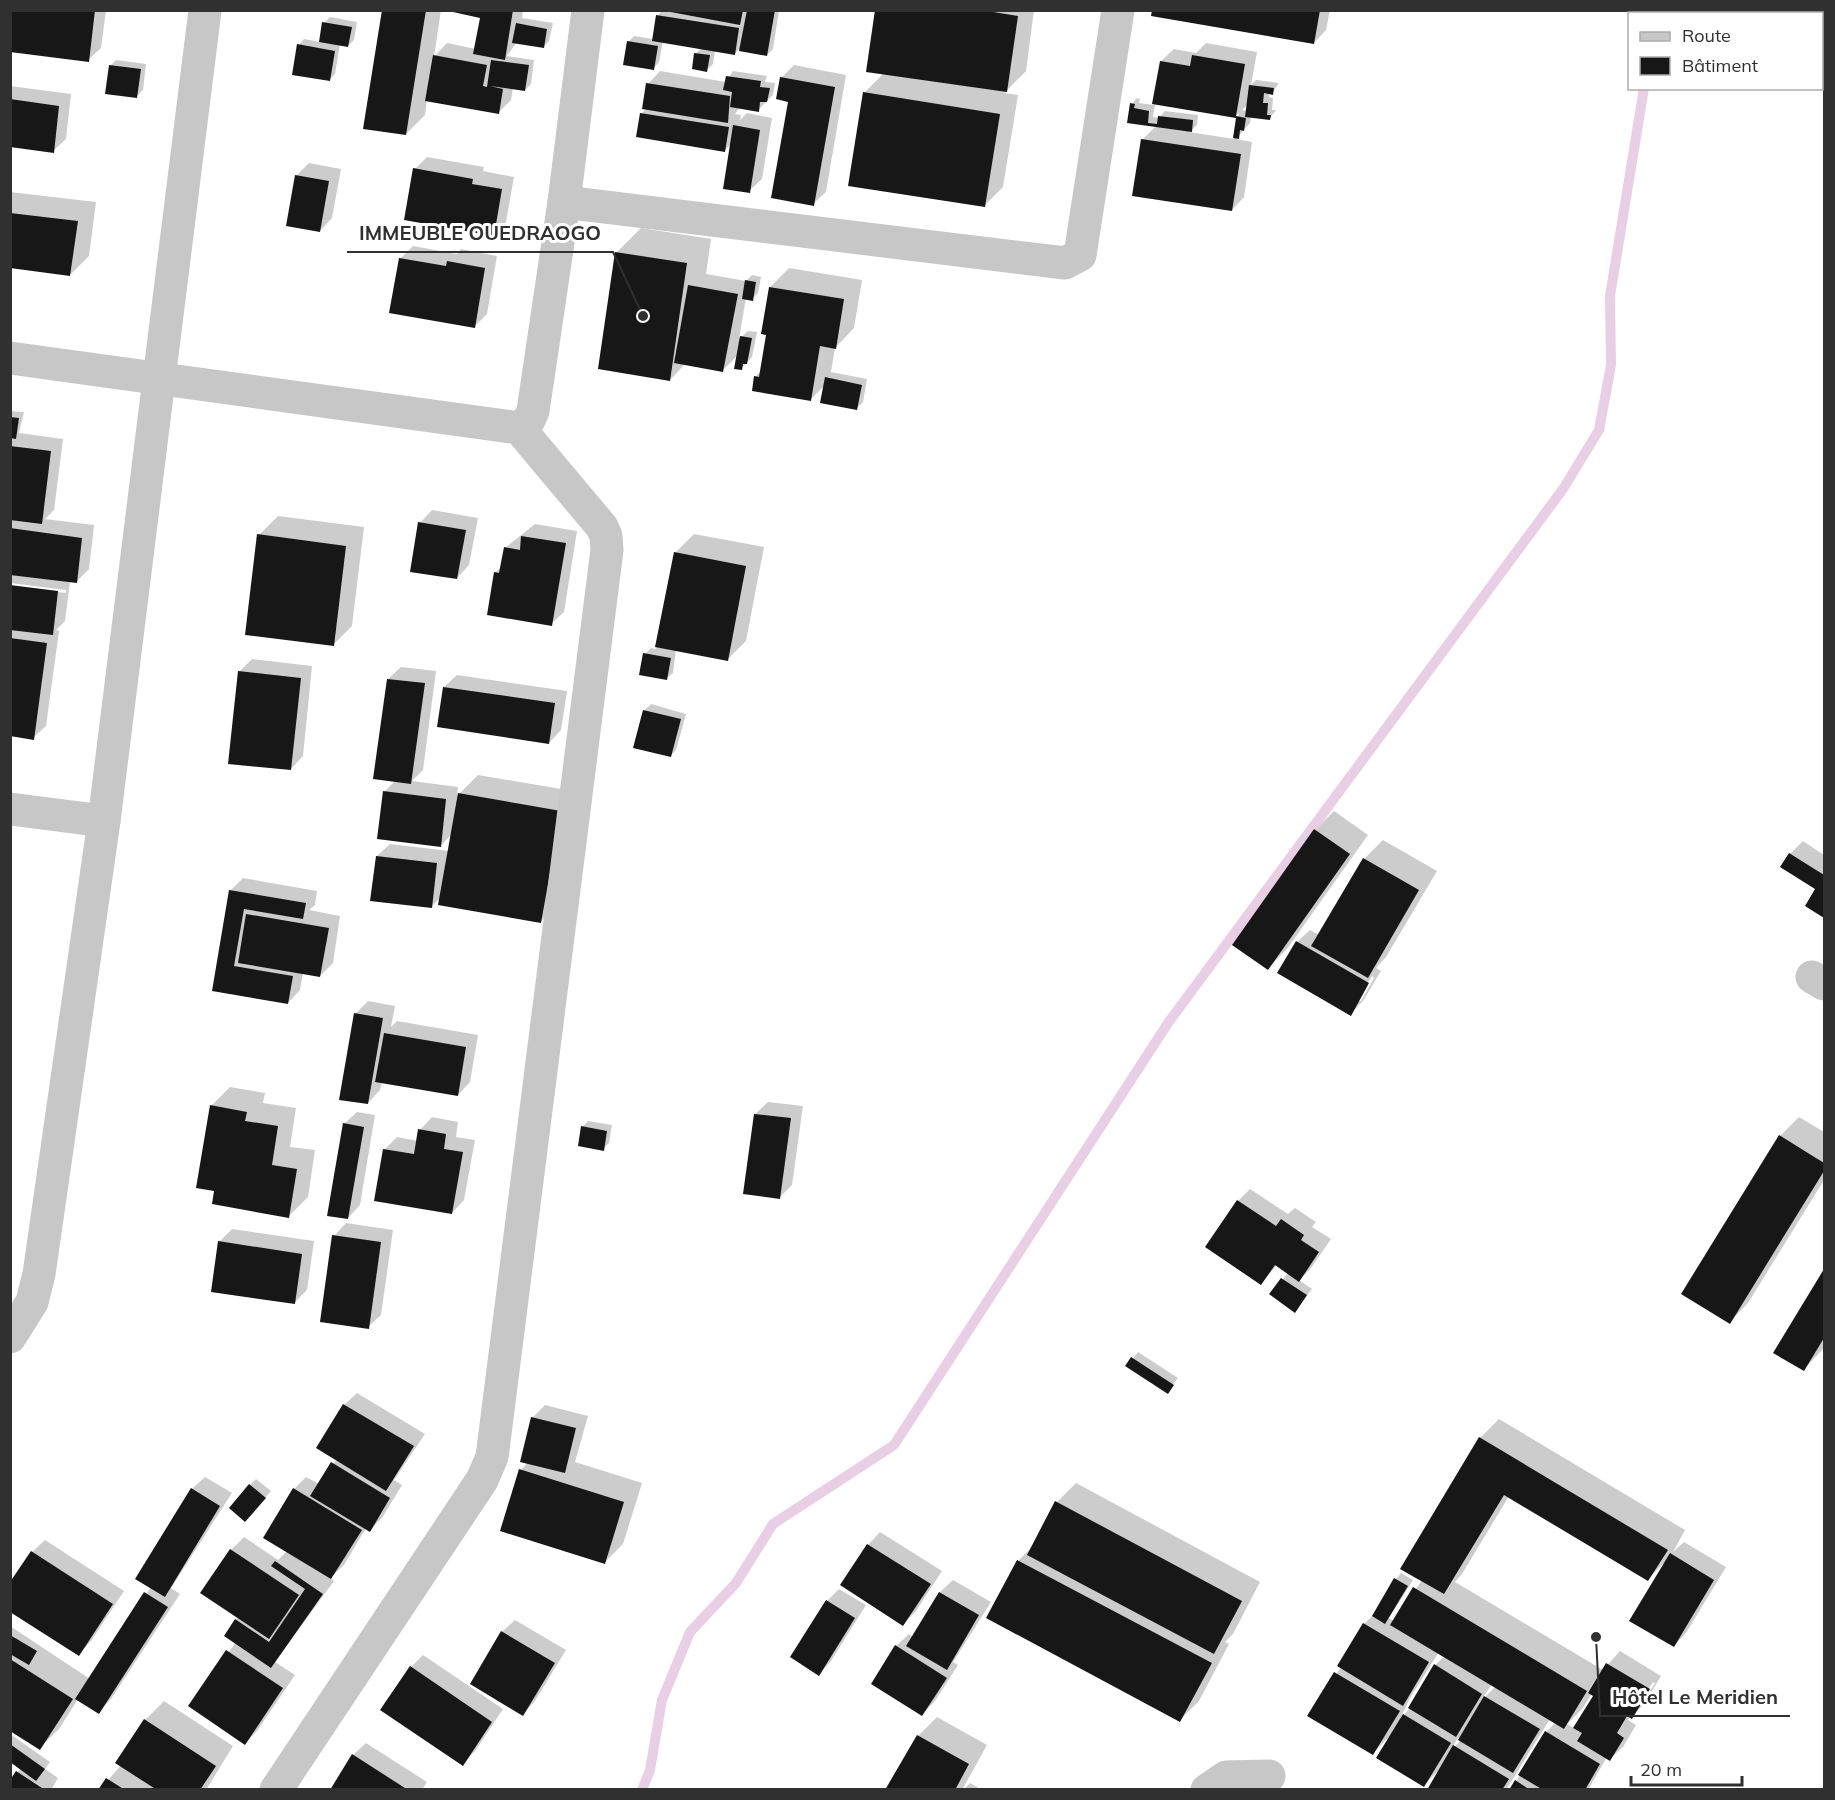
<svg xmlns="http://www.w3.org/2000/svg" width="1835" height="1800" font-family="Mulish,sans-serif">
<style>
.shadow{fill:#0003;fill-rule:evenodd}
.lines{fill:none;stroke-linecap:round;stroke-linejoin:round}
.stream{stroke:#e9cfe5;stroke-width:10}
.building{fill:#171717}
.street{stroke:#c7c7c7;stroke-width:33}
.leader{fill:none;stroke:#303030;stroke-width:2}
.callout-dot{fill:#303030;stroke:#fff;stroke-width:2}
.callout-label{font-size:20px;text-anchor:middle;font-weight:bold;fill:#303030;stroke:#fff;stroke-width:6;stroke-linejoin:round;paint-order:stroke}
</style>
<rect width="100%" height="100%" fill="#fff"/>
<!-- shadow -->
<g class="shadow">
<polygon points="10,10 106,10 101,48 88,60"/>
<polygon points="383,10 441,10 434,57 447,43 476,49 481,17 446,10 523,10 522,18 553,23 549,41 544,46 517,42 507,56 534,60 531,84 525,90 513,88 511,100 498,113 427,100 425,115 406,134"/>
<polygon points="662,10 779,10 773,49 767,55 742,46 735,53 715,50 713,64 707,70 696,53 702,48 663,41 659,62 654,68 628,42 634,36 653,39 658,16"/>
<polygon points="877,10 1034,10 1026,71 1004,93 1018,95 1003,187 984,206 864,93 884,73"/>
<polygon points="1153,10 1330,10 1326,30 1314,43"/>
<polygon points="330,17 357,22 354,40 348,46 340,44 335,74 329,80 299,45 304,39 320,42 324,23"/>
<path d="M1206,43l51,9 -6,33 5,-5 23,3 -7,10h-3v4l4,1 -1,12h4l-1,2 -6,6 -18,-2 -1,7 -14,16 16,3 -8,55 -12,13 -90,-70 14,-14 -27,-4 3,-18 5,-6 3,1 -1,4 15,2 7,-44 13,-12 22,4zM1155,103l80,14 4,-4 -5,26 -45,-7 8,-7 1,-10 -33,-4 -6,7 -6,-1zM1248,104l-1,7 -5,-1z"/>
<polygon points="116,60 146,64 143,90 137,96 110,66"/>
<polygon points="794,65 846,75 826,192 813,204 790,100 781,78"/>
<polygon points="660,71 726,82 733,71 767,76 765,82 775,83 773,95 758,110 740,107 735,114 741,115 740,120 747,113 772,118 762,179 749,191 732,143 725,150 641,114 647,108 648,84"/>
<polygon points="10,86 71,94 66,139 53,151 10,146"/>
<polygon points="427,157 484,167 483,171 514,177 506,222 494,235 415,169"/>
<polygon points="309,163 341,169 332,218 320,231 296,176"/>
<polygon points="10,192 96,202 89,256 70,275 10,267"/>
<polygon points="641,228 711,239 706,274 746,281 752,275 761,277 758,293 752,299 746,298 739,339 748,331 757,332 752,357 741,369 738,355 723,370 685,364 670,380 616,253"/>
<polygon points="413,246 457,254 461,249 497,256 487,314 474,327 400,259"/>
<polygon points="789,268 862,280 854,328 835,348 831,372 867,379 863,402 857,408 825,385 810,400 755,377 761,371 768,333 770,287"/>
<polygon points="10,411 24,412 19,433 63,439 54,510 45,519 94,525 89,569 76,582 70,581 65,621 56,630 59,631 46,726 33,738 10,735 10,586 66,593 66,590 10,583"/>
<polygon points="432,510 478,518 469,565 457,578 420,523"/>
<polygon points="278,516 364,527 352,626 333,645 259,535"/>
<polygon points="535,524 577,531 564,612 551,624 495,573 502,566 505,548"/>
<polygon points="694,534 764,547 746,641 727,660 676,650 673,673 667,678 645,654 651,648 656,649 675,553"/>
<polygon points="252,659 312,666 303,756 291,769 239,672"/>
<polygon points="401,667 436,671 423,770 412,781 458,787 457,796 478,775 579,792 559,903 540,922 441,897 431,907 377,856 390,844 449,851 452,834 440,846 384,792 396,780 388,679"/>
<polygon points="457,675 567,691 561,730 549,743 444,687"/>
<polygon points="651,704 686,714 676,750 670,756 635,747 645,710"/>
<polygon points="1334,811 1368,835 1287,949 1268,968 1315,830"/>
<path d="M1383,840l54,31 -51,86 -10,11 5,3 -18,30 -13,13 -53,-72 13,-12 9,5 45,-76zM1372,976l2,2 -13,23h-4z"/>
<polygon points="1803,841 1824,855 1824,916 1807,905 1817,889 1790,854"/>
<polygon points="243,878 317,891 315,905 309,910 340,916 333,963 320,976 303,973 300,990 288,1003 214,989 230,891"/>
<polygon points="368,1001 395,1006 391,1027 397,1021 478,1035 470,1082 458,1095 382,1082 380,1090 368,1103 355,1014"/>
<polygon points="230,1087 265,1093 263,1103 296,1108 290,1147 315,1150 308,1197 289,1216 216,1190 211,1106"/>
<polygon points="768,1102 803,1106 792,1185 780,1197 755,1114"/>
<polygon points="357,1112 375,1115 360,1205 348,1218 344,1124"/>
<polygon points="432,1117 458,1122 456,1137 475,1140 464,1200 452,1213 384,1150 397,1137 418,1141 420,1130"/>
<polygon points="1799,1117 1824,1132 1824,1180 1748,1303 1730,1322 1780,1136"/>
<polygon points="588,1121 612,1125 609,1143 603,1149 582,1127"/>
<polygon points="1250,1189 1288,1214 1295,1208 1316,1222 1312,1227 1331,1239 1311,1268 1299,1280 1312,1289 1300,1305 1271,1294 1288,1273 1277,1265 1261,1283 1238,1201"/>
<polygon points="346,1223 393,1230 381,1315 368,1327 334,1236"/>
<polygon points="232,1229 314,1241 307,1290 295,1302 219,1242"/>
<polygon points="1824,1271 1824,1348 1804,1369 1775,1352"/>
<polygon points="1138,1352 1178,1378 1167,1392 1127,1366"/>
<polygon points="357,1393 425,1434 394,1480 402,1485 382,1518 370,1530 366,1528 344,1565 330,1578 334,1581 275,1662 295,1675 257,1731 245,1743 190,1706 236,1642 236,1620 238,1617 202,1593 231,1550 244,1537 278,1560 287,1551 294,1489 306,1477 319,1484 337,1459 344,1405"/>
<polygon points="545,1405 588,1416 575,1462 642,1483 623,1544 604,1563 521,1470 528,1462 532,1418"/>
<path d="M1499,1419l186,111 -12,22 11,-10 42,25 -40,66 -12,13 -8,-85 -18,18 -139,-83 -47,78 -7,8 148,88 17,-19 41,25 -17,28 -16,16 8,5 -13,22 -13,12 -3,-2 -19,33h-77l35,-58 10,-10 -6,-3 -44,71h-76l9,-20 -15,15 -35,-48 -16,16 -64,-38 32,-48 -2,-2 25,-41 12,-12 20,-33 5,-6 12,7 -24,38 5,3 28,-41 -20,-12 78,-130zM1439,1652l6,4 -10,9 -25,43 -10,11 10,-21zM1653,1682l2,1 -13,21h-4zM1492,1684l4,2 -11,11 -1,-1zM1592,1693l3,2 -20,34 -8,-5 16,-16zM1458,1738l3,2 -7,7 -1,-1z"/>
<polygon points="205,1477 232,1493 171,1588 180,1594 111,1699 98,1712 78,1699 59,1729 40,1748 10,1730 10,1626 90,1679 151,1587 192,1489"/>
<polygon points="256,1479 271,1491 251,1514 250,1485"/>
<polygon points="1076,1483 1260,1582 1233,1634 1225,1642 1229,1644 1199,1701 1180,1720 988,1618 1018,1561 1033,1546 1057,1502"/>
<polygon points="880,1532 942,1571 916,1611 903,1624 868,1545"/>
<polygon points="45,1540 124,1591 91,1641 79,1654 32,1552"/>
<polygon points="953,1580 991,1602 953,1662 958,1665 935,1701 922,1714 896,1646 909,1634 913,1637 940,1592"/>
<polygon points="839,1589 866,1605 831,1661 819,1674 827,1601"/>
<polygon points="515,1620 566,1650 535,1701 523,1714 502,1632"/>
<polygon points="423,1655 503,1709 475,1751 462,1764 411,1667"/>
<polygon points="164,1701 233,1746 206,1790 100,1790 121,1765 145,1720"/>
<polygon points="937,1717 987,1745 962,1790 887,1790 918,1736"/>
<polygon points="10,1734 50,1762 45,1769 58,1778 51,1790 10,1790 10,1783 21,1768 10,1761"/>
<polygon points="366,1743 427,1782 422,1790 332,1790 353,1755"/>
<polygon points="970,1783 982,1790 963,1790"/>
</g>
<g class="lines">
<!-- stream -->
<g class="stream">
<polyline points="1657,14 1657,10"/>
<polyline points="642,1790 650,1770 662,1700 690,1632 736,1583 773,1524 894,1445 1168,1023 1563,489 1599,430 1611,365 1610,296 1644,88"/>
</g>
</g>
<!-- building -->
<g class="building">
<polygon points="10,10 95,10 89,62 10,52"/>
<polygon points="382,10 426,10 406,135 363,129"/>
<polygon points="444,10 513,10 505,60 473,54 480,18"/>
<polygon points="660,10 743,10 740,25"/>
<polygon points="747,10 775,10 767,56 739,51"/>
<polygon points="875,10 981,10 1018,16 1007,92 866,72"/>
<polygon points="1152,10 1320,10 1314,44 1151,16"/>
<polygon points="656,15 739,28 735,55 652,41"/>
<polygon points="322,22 352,27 348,47 319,42"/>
<polygon points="516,23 547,29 544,48 512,43"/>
<polygon points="627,41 658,46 654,70 623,65"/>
<polygon points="297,44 335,51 330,81 292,75"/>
<polygon points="694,53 710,55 707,72 692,69"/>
<polygon points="433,55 487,65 483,86 487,87 491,60 529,65 525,91 490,86 503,89 499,114 425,101"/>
<polygon points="1192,55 1245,64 1236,116 1246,118 1244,131 1240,130 1239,139 1233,138 1236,118 1152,104 1160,61 1190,66"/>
<polygon points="109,65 141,69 137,98 105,94"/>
<polygon points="726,76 761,81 760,87 770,88 767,102 760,102 759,112 730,107 732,92 723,90"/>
<polygon points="780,77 835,87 814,206 771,198 788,102 776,99"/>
<polygon points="646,83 730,96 728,123 642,109"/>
<polygon points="1249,85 1274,88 1273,95 1264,93 1263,103 1268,103 1267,115 1271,115 1270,120 1245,117"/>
<polygon points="863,92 1000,114 985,207 848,186"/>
<polygon points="10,99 59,106 54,153 10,147"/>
<polygon points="1130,103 1135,104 1134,108 1149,111 1148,123 1157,124 1158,116 1193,120 1192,132 1127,123"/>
<polygon points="640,113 729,127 725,152 636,137"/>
<polygon points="733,125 760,130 750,193 723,189"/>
<polygon points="1141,139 1241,154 1232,211 1132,196"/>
<polygon points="413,168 473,179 472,184 502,189 494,236 404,220"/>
<polygon points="295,175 329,181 320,232 286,226"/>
<polygon points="10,213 78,221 70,276 10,268"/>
<polygon points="615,252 687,263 670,381 598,369"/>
<polygon points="399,258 446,266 447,261 485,268 475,328 389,313"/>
<polygon points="745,280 756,282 753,301 742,299"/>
<polygon points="688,285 738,294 723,372 674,363"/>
<polygon points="769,287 844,299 836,349 820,346 811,401 752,391 754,376 759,377 766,335 761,334"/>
<polygon points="740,336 752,338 747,364 743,364 742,370 734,369"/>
<polygon points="825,377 862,385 857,410 820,403"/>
<polygon points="10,417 19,418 16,439 10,438"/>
<polygon points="10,446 51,451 42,524 10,520"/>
<polygon points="418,522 466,530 457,579 410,572"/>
<polygon points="10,528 82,538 77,583 10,575"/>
<polygon points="257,534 346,546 334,646 245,635"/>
<polygon points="521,536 566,543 552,626 487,615 494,572 499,573 504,547 520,550"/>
<polygon points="674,552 746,566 728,661 655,647"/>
<polygon points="10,585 58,591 53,635 10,630"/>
<polygon points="10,638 47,643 34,740 10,736"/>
<polygon points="643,653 671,658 667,680 639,675"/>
<polygon points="238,671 301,678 291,770 228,764"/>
<polygon points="387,679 425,683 411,784 373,779"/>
<polygon points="443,687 555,703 549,744 437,727"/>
<polygon points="643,710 681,719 671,757 633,748"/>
<polygon points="383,791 446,799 441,847 377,839"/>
<polygon points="458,793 561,811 541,923 438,905"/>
<polygon points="1314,829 1350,854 1268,970 1232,945"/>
<polygon points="1789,853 1824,875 1824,918 1805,906 1815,889 1780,867"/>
<polygon points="376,856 437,863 432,908 370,901"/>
<polygon points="1363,858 1419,890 1368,978 1311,946"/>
<polygon points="229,890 306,903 303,919 244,909 234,966 293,976 288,1004 212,991"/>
<polygon points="246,914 329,928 320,977 238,963"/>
<polygon points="1296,941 1369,983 1351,1016 1277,973"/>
<polygon points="354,1013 383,1018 368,1104 339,1100"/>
<polygon points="384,1033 466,1047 458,1096 375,1082"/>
<polygon points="210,1105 247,1112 245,1121 278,1126 272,1165 297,1169 289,1218 212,1204 214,1191 196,1188"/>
<polygon points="754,1114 791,1118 780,1199 743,1194"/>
<polygon points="343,1123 364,1127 348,1219 327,1216"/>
<polygon points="581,1126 607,1131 604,1151 578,1146"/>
<polygon points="418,1129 446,1134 444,1149 463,1152 452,1214 374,1201 383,1149 414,1154"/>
<polygon points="1779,1135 1824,1163 1824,1171 1730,1324 1681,1294"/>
<polygon points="1237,1200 1276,1226 1281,1219 1304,1235 1301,1240 1319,1252 1299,1282 1275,1265 1261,1285 1205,1247"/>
<polygon points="332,1235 381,1242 369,1329 320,1322"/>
<polygon points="218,1241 302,1254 295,1304 211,1292"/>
<polygon points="1824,1269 1824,1338 1804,1371 1773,1353"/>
<polygon points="1281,1278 1307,1295 1295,1313 1269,1294"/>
<polygon points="1131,1357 1174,1385 1168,1394 1125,1366"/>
<polygon points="343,1404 414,1446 386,1491 316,1448"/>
<polygon points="531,1417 576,1428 565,1473 520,1462"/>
<polygon points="1479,1437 1668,1550 1648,1581 1504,1495 1444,1594 1400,1569"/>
<polygon points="331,1462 390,1498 370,1532 310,1496"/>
<polygon points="519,1469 624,1502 605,1564 500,1531"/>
<polygon points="249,1484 266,1498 245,1522 229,1508"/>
<polygon points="191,1488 220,1506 165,1597 135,1579"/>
<polygon points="293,1488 362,1530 331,1579 263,1538"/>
<polygon points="1055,1501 1242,1601 1214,1654 1027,1555"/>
<polygon points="867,1544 931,1584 903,1626 840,1585"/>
<polygon points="230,1549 299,1595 269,1639 200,1593"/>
<polygon points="31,1551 113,1604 79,1656 10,1612 10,1582"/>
<polygon points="1670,1553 1714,1580 1674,1647 1629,1621"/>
<polygon points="1017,1560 1212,1663 1180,1722 986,1618"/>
<polygon points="275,1561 323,1594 271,1668 224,1636 235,1619 269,1642 305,1589 271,1566"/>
<polygon points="1394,1578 1408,1586 1385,1624 1372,1616"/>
<polygon points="1413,1587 1587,1691 1564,1729 1390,1625"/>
<polygon points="144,1592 168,1607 99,1714 75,1699"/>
<polygon points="939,1592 979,1615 947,1670 906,1646"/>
<polygon points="826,1600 855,1618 819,1676 790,1657"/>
<polygon points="1363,1623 1429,1662 1403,1706 1337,1666"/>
<polygon points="501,1631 555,1663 523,1716 470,1684"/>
<polygon points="10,1635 37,1651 29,1665 10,1654"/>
<polygon points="895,1645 947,1678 922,1716 871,1684"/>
<polygon points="226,1650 283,1688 245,1745 188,1706"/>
<polygon points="10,1659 73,1699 40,1750 10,1731"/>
<polygon points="1606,1663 1650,1689 1632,1719 1627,1716 1617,1733 1624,1738 1610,1761 1577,1741 1582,1733 1573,1728 1593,1696 1588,1693"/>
<polygon points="1434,1664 1482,1694 1456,1737 1408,1708"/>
<polygon points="410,1666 492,1722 463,1766 380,1710"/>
<polygon points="1334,1672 1400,1711 1373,1755 1307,1716"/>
<polygon points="1484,1696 1540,1729 1513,1773 1458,1740"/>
<polygon points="1403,1714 1451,1743 1424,1787 1376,1758"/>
<polygon points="144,1719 216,1766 200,1790 157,1790 115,1763"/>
<polygon points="1545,1731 1600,1764 1585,1790 1543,1790 1518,1775"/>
<polygon points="917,1735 969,1764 955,1790 885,1790"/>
<polygon points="10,1744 45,1769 36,1781 10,1762"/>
<polygon points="1453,1745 1509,1779 1502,1790 1427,1790"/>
<polygon points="352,1754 408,1790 330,1790"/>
<polygon points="16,1771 45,1790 10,1790 10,1780"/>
<polygon points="106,1778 125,1790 98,1790"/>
<polygon points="1515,1780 1530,1790 1509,1790"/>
</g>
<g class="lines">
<!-- street -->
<g class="street">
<polyline points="564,202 1065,263 1080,255 1118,10"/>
<polyline points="10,358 519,428 602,527 606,536 607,550 492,1457 482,1480 276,1790"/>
<polyline points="519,428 529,420 533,411 564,202 588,10"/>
<polyline points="10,809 104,821"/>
<polyline points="1812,977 1824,984"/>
<polyline points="10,1337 32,1302 39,1274 104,821 205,10"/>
<polyline points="1207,1790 1226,1777 1269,1776"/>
</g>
</g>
<!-- callouts -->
<path class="leader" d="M643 316L613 252H347M1596 1637L1600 1716H1790"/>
<g class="callout-dot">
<circle cx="643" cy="316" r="6"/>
<circle cx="1596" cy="1637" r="6"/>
</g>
<g class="callout-label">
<text x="480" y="240">IMMEUBLE OUEDRAOGO</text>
<text x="1695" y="1704">Hôtel Le Meridien</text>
</g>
<!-- border -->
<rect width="1835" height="1800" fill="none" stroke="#303030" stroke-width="24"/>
<!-- legend -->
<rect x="1628" y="12" width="195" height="78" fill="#ffffff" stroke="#acacac" stroke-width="1.5"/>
<rect x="1640" y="32" width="30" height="9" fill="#c7c7c7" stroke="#acacac" stroke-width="1.5"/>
<text x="1682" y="42" font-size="18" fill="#303030">Route</text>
<rect x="1640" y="57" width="30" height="18" fill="#171717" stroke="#acacac" stroke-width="1.5"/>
<text x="1682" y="72" font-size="18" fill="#303030">Bâtiment</text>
<!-- scale -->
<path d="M1631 1776v9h111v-9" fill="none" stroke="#303030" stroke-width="3"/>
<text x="1640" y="1776" font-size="18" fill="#303030" stroke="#ffffff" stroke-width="4.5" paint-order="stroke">20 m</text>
</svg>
